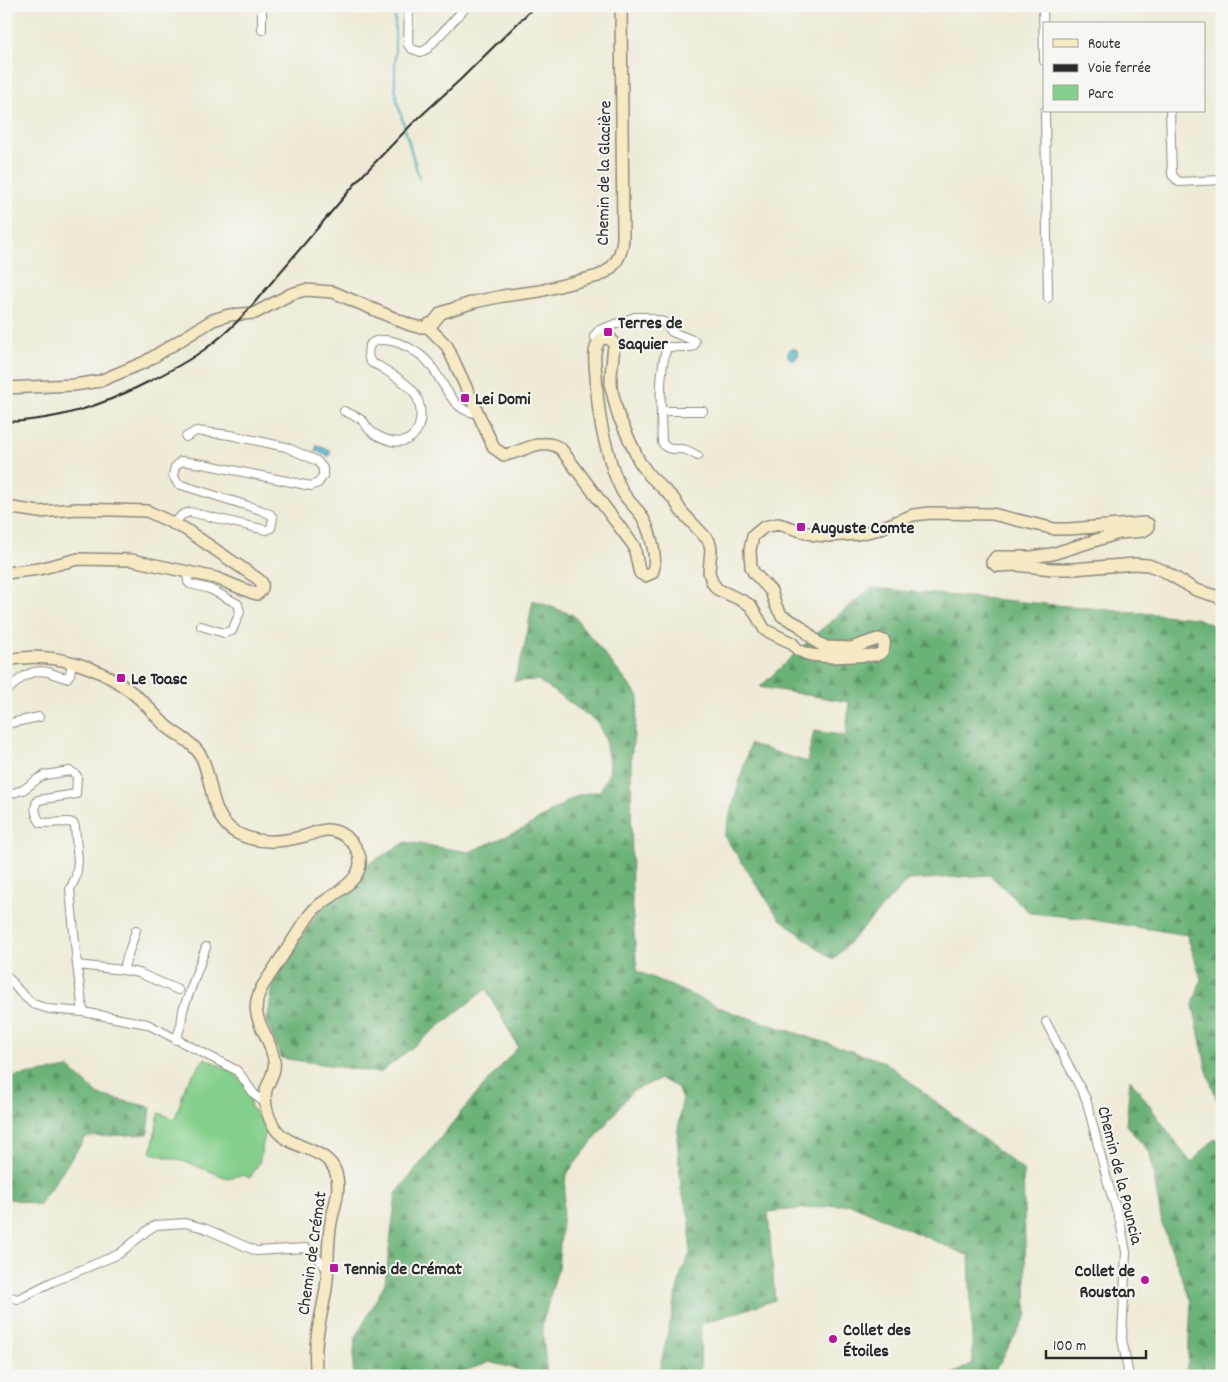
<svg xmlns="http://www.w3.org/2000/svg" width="1228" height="1382" font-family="Dekko,sans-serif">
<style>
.forest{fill:url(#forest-firs);stroke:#4b6e51}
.park{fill:#84cf8b;stroke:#587d5b}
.water{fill:url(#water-waves);stroke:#366a76}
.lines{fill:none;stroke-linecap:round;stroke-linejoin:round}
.stream{stroke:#41a9c1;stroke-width:2}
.street-casing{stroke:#8c8a80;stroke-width:10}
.secondary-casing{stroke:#8c8a80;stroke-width:14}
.street{stroke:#fff;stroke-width:8}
.secondary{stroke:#f6e9c3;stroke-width:11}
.rail{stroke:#2b2b2b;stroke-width:2}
.poi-dot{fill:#b5179e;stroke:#f6f6f2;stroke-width:2}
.labels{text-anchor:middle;stroke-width:4;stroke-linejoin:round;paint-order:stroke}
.street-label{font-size:18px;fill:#2b2b2b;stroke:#f6f6f2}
.poi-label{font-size:18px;font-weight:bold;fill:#2b2b2b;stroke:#f6f6f2;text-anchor:start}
</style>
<defs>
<pattern id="forest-firs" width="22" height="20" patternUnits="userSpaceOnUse" patternTransform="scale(1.25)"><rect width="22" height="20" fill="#6bb277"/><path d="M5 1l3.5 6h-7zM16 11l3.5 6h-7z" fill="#589162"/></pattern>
<pattern id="water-waves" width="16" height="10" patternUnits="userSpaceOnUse" patternTransform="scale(1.25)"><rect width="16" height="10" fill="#41a9c1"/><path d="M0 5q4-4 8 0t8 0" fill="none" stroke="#378a9d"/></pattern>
</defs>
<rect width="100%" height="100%" fill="#f6f6f2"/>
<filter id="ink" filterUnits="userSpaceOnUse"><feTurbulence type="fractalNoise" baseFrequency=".02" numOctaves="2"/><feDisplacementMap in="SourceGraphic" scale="10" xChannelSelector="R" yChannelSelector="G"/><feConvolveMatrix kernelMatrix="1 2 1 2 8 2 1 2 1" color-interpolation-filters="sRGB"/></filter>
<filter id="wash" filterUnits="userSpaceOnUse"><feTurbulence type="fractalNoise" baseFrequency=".0096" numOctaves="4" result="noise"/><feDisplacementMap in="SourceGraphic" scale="20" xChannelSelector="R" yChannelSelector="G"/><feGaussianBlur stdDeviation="1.12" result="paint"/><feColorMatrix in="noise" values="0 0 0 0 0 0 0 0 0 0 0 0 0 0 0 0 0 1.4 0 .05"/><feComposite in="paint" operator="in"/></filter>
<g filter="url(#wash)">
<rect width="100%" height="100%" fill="#eeead6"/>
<!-- forest -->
<g class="forest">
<polygon points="871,588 1196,618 1222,629 1222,1116 1206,1067 1193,1005 1201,979 1187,935 1081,918 1030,913 990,875 908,880 833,960 779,918 724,836 750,744 807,762 814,731 846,736 849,702 760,687 817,633"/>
<polygon points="533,600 573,615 639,697 631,758 632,906 637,971 731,1012 885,1062 1023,1170 1027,1315 992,1376 949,1376 973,1363 969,1256 850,1204 768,1212 775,1300 701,1324 700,1376 658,1376 681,1274 690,1253 690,1220 681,1189 677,1137 682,1100 677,1087 660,1079 632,1091 566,1175 558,1268 542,1325 547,1376 538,1375 490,1362 450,1376 355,1376 353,1368 355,1339 385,1283 396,1194 461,1112 518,1047 486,989 380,1073 281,1058 267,1022 274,979 318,912 364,866 406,842 469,852 525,828 578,795 600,791 610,771 605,738 597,722 538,680 514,681 524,649"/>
<polygon points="69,1068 99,1095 151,1107 148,1134 86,1137 39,1205 6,1198 7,1078"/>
<polygon points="1130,1079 1191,1163 1213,1140 1222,1139 1222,1376 1184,1376 1188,1362 1191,1302 1162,1224 1150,1153 1126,1125"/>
</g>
<!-- park -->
<polygon class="park" points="205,1058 233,1072 240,1079 248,1090 251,1107 266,1129 259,1163 250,1178 242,1175 227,1178 189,1163 151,1153 159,1113 175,1119 186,1084"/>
<!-- water -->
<g class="water">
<circle cx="793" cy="354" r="5.5"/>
<polygon points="317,445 331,451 329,457 315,451"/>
</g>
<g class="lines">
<!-- stream -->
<polyline class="stream" points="395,6 395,83 397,101 419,178"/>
</g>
</g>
<g filter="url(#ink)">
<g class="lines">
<!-- street casing -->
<g class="street-casing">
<g id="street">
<polyline points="262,6 262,30"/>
<polyline points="409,6 408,45 412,49 421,52 427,49 467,6"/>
<polyline points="1043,6 1044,61"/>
<polyline points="1045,111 1048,298"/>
<polyline points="1170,111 1172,175 1179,182 1222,180"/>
<path d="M598,342l-4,-6 5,-6 36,-13h11l18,5 8,10 23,9 -1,4 -2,2h-25c-9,26 -6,66 -5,95 6,11 14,5 24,8 4,1 8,4 12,6"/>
<path d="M344,411c6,3 15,6 20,11 1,2 2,4 4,6 4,6 16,11 23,13 29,6 36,-27 24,-47 -6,-11 -26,-21 -36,-28 -3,-1 -5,-2 -7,-3 -6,-6 -5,-20 4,-22 14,-4 32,5 43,13 24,16 29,60 59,59"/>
<polyline points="661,411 703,411"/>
<polyline points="174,523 182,515 190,512 266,530 271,528 273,518 270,514 258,509 178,484 173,475 175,467 181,461 203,464 311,486 318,483 323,476 323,468 317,461 286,447 230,435 196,431 186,437"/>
<polyline points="187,572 188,582 190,584 210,589 238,604 240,612 232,631 224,633 201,626"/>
<path d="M6,692c12,-12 24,-24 42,-20 6,2 12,5 19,6l3,-4 2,-12"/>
<polyline points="6,724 39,717"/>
<path d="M6,795l17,-5 16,-12 6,-3 25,-4 5,3 2,2 -1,18 -38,6c-5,7 -2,17 3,23l28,-1 5,2 1,3 3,34 -2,16 -6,12 7,76 6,47"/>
<polyline points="77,965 123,970 139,973 178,990"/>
<polyline points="123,970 136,930"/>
<path d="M6,975l13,16 14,13 16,5 34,3 64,12 89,46c11,10 15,27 30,32"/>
<polyline points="1046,1022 1086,1099 1109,1187 1120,1221 1126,1252 1122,1339 1129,1376"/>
<polyline points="176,1040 181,1025 183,1010 206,947"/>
<polyline points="6,1296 18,1299 52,1282 119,1254 148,1230 156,1225 185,1223 204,1228 256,1251 306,1248 312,1252 328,1270"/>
</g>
</g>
<!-- secondary casing -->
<g class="secondary-casing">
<g id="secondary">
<path d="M428,327l19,19 47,102 10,7c19,-2 38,-20 57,-6l73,97 5,24 1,3 5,3 7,-3c7,-14 -3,-48 -13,-61 -6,-7 -12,-12 -17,-21 -6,-12 -11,-26 -14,-39 -8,-25 -11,-50 -12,-76 -1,-12 -4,-28 5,-37l5,-1 5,1 3,6 -3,30v12l7,28 21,46 10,14 25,24 7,12 28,30 2,8 -2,23 3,10 5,7 28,13 6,4 14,24 27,13 6,7 7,3 6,2 20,2 46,-2c6,-2 8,-8 7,-14l-6,-2 -27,9 -25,-1 -8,-4 -19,-18 -17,-9 -6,-10 -5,-15 -17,-18 -3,-6 -1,-17 3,-14 11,-9 14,-3 37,11 13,1 30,-2 18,-4 37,-15 17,-2 62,1 63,15h14l76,-6 3,1v4l-5,3 -24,2 -67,21 -20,3h-36l-4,5 5,4 19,-1 36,4h21l62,-5 13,1 14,5 34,20 26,8"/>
<path d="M428,327l1,-3 4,-1 8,-10 33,-11 29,-6 37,-5 58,-15c17,-7 24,-20 25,-38l-2,-232"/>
<polyline points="6,388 74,385 100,381 145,362 213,320 229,315 255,313 291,294 305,290 333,292 410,325 418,327 428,327"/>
<path d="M6,507l33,5 39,-3 69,2 38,18 73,50 4,4c1,5 0,8 -5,11l-4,-1 -37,-15 -84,-18 -54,-1 -39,10 -33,4"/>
<path d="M6,660c50,-10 100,8 136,41 9,8 15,17 24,25 12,10 29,17 36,32 11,24 8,59 33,74 22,13 47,10 70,4 7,-2 15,-6 22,-6 13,0 24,9 30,20 14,27 -22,43 -39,56 -4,3 -7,7 -10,11l-46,70c-17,32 9,45 12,74 2,11 -5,19 -8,29 -3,15 3,32 13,43 16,17 49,15 57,40 6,19 -4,37 -6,56 -3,20 -1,40 -4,60 -5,31 -14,55 -9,87"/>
</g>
</g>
<!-- street -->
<use href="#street" class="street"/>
<!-- secondary -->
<use href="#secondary" class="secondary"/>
<!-- rail -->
<path class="rail" d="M6,422c54,-2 95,-16 142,-40 42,-21 70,-38 101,-73l112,-132 50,-52 50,-46 74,-73"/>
</g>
</g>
<!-- markers -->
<g class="poi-dot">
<rect x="603" y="327" width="10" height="10" rx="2.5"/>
<rect x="460" y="393" width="10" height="10" rx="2.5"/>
<rect x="796" y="522" width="10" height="10" rx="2.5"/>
<rect x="116" y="673" width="10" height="10" rx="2.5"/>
<rect x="329" y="1263" width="10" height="10" rx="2.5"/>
<circle cx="1145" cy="1280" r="5"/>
<circle cx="833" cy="1339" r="5"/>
</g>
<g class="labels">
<!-- street labels -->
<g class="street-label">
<text transform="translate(603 173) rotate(-89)" y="6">Chemin de la Glacière</text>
<text transform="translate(1121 1175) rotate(76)" y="6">Chemin de la Pouncia</text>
<text transform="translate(311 1253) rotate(-82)" y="6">Chemin de Crémat</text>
</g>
<!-- poi labels -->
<g class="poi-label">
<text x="618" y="328">Terres de<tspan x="618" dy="21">Saquier</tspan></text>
<text x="475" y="404">Lei Domi</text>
<text x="811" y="533">Auguste Comte</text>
<text x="131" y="684">Le Toasc</text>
<text x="344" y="1274">Tennis de Crémat</text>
<text x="1135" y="1276" text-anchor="end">Collet de<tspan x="1135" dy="21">Roustan</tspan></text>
<text x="843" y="1335">Collet des<tspan x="843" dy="21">Étoiles</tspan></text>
</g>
</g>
<!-- margin -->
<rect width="1228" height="1382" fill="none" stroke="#f6f6f2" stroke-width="25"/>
<!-- legend -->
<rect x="1043" y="22" width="162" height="90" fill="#f6f6f2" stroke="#a5a5a2"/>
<rect x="1053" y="39" width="25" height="8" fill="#f6e9c3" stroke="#a5a5a2"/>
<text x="1088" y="48" font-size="15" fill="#2b2b2b">Route</text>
<rect x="1053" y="64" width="25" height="8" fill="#2b2b2b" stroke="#a5a5a2"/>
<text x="1088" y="72" font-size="15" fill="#2b2b2b">Voie ferrée</text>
<rect x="1053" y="85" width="25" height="15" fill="#84cf8b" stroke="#a5a5a2"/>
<text x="1088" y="98" font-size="15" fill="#2b2b2b">Parc</text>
<!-- scale -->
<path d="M1046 1350v8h100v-8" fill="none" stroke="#2b2b2b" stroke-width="2.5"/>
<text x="1053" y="1350" font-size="15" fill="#2b2b2b" stroke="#f6f6f2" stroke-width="4" paint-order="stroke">100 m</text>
</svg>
